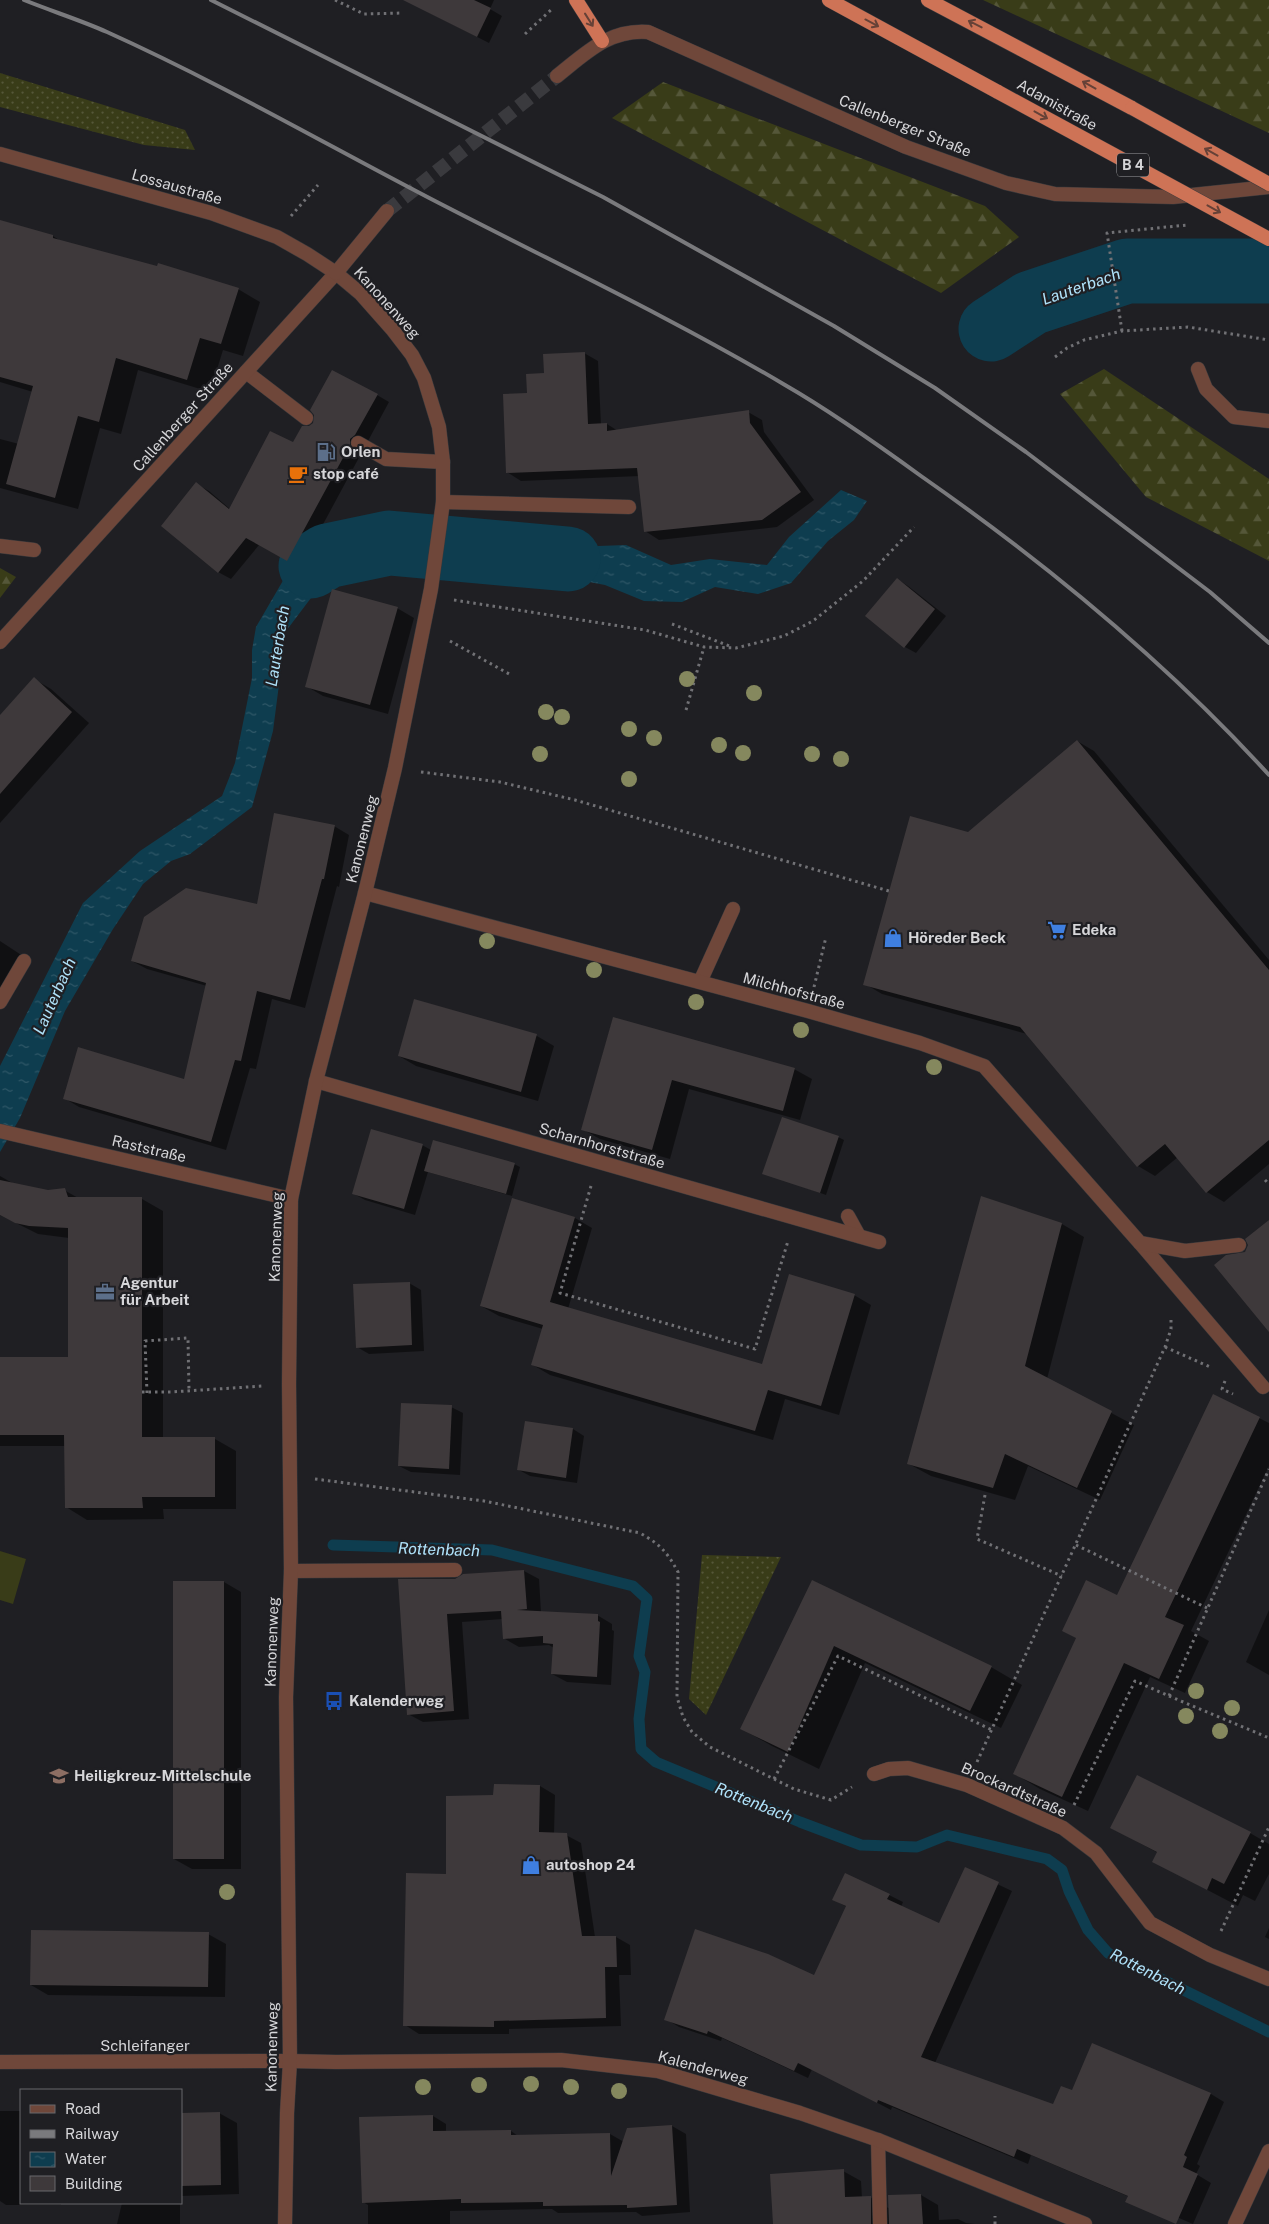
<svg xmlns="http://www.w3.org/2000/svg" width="1269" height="2224" font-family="'Public Sans',sans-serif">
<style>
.grass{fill:url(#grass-dots)}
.forest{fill:url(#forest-firs)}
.pitch{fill:#393c18}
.water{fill:url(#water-ripples)}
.shadow{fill:#0007}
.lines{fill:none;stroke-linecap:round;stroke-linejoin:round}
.stream{stroke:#0e3d4f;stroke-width:11}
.river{stroke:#0e3d4f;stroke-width:65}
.building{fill:#3e393b}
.tertiary-tunnel{stroke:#3a3a3e;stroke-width:14;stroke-dasharray:14 7;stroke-linecap:butt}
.service-casing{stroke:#39393c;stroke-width:15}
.minor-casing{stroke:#39393c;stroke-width:15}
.tertiary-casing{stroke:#39393c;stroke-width:15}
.trunk-casing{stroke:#39393c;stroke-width:15}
.path{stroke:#717175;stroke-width:3;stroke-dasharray:2.5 4;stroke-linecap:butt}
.service{stroke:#6f473a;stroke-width:14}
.minor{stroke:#6f473a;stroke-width:14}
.tertiary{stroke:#6f473a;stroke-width:14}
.trunk{stroke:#ce7356;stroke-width:14}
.rail{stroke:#7a7a7d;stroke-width:4}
.trunk-bridge-casing{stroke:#39393c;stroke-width:15;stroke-linecap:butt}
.trunk-bridge{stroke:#ce7356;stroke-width:14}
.tree{fill:#85885e}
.oneway{stroke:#654137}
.labels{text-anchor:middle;stroke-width:4.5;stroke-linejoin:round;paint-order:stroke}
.shield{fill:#1f1f23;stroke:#9f9fa2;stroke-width:1}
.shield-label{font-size:14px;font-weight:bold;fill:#d6d6d9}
.street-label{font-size:15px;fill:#d6d6d9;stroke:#1f1f23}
.poi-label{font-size:15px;font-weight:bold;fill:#d6d6d9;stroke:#1f1f23;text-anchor:start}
.water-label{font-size:16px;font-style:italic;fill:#afe2fa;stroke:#1f1f23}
</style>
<defs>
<pattern id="grass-dots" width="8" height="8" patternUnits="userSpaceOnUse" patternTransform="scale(1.25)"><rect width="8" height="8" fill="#393c18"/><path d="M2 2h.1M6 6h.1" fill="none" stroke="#555739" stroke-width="1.8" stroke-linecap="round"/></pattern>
<pattern id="forest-firs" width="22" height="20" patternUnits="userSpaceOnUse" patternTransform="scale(1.25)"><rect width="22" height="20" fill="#393c18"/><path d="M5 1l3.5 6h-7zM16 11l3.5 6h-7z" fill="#555739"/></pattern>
<pattern id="water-ripples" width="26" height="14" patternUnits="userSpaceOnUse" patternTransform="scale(1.25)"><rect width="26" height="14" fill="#0e3d4f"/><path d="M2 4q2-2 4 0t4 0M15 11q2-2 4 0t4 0" fill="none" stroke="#305868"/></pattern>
</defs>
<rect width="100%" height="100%" fill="#1f1f23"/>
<!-- grass -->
<g class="grass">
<polygon points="0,73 185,130 195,150 144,145 0,107"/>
<polygon points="702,1555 781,1557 706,1715 689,1699"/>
</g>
<!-- forest -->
<g class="forest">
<polygon points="983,0 1269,0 1269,133"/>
<polygon points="663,82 985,206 1019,237 941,293 612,118"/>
<polygon points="1104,369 1269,479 1269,561 1146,497 1060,394"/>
<polygon points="0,568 16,577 0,598"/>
</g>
<!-- pitch -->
<polygon class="pitch" points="0,1551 26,1559 13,1604 0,1600"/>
<!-- water -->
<g class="water">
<polygon points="1197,248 1269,283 1180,287 1162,284 1132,292 1130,286 1107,289 1087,305 1054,312 1050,285 1126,263 1126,256"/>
<polygon points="841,490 867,501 854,520 828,541 791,583 758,594 715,587 682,602 644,601 605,585 574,579 474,571 482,535 543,548 626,545 671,565 710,559 767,565 789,537"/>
<polygon points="397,540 394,573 340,575 317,590 280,639 282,661 273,731 252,807 190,854 171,861 143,884 113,929 65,1011 20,1118 0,1152 0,1066 83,903 140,851 222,796 235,763 252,678 252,650 256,627 295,560 328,542"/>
</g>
<!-- shadow -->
<g class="shadow">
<polygon points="419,0 494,0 490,9 502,16 489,43 428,12"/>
<polygon points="0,222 53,236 62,242 238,289 260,302 243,356 223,350 210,392 138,370 121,434 100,428 78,509 0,488 0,439 19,444 33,392 0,382"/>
<polygon points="584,353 598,361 601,425 607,424 618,431 748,412 762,420 764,432 814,500 777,527 659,540 645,531 640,476 521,481 507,472 529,394 545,375"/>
<polygon points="377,395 389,402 300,567 259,545 231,579 218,572 196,484 209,491 230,509 309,428"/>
<polygon points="897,579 908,586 946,616 916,653 905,647"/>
<polygon points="397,608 414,618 388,714 323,696 306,686"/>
<polygon points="34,679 51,689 89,723 0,823 0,716"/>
<polygon points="1077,741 1094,751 1269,960 1269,1164 1224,1202 1207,1192 1178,1157 1155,1176 1138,1166 1027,1034 882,994 865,984 968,833"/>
<polygon points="334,826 349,835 339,887 337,886 305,1008 272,999 256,1069 250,1068 226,1150 79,1107 64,1098 185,1080 207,986 147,969 132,961 258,906"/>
<polygon points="0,941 29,960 0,1001"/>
<polygon points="415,1000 537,1036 554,1046 538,1101 416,1066 399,1056"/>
<polygon points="613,1018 794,1069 812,1079 800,1120 689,1089 670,1159 600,1139 582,1129"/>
<polygon points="838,1137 844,1140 826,1195 764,1173"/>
<polygon points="422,1145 431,1150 514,1164 520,1167 512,1196 428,1172 415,1215 365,1200 354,1194"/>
<polygon points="0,1176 14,1184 47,1191 64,1190 80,1199 142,1199 163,1211 163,1439 215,1439 236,1451 236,1509 163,1509 164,1519 87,1520 66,1507 66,1446 0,1446 0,1359 69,1358 69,1238 38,1234 0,1215"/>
<polygon points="575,1218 592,1228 568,1309 763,1366 854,1295 871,1305 839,1415 785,1399 773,1440 550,1375 533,1365 543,1329 499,1316 481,1306"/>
<polygon points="1062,1224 1084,1237 1047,1379 1134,1425 1100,1500 1028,1466 1015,1500 931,1476 909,1464"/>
<polygon points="409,1283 421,1290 424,1351 369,1354 357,1347"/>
<polygon points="451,1407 463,1413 460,1475 411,1472 399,1466"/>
<polygon points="1259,1418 1269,1423 1269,1466 1191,1631 1209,1641 1185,1693 1150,1677 1088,1811 1040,1789 1015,1774 1118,1596"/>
<polygon points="526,1422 573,1429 584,1436 577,1483 530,1476 519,1470"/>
<polygon points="524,1571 539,1579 541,1612 597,1615 612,1624 612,1630 614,1631 611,1685 567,1682 552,1674 554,1648 549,1645 519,1647 505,1639 503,1619 462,1622 469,1719 423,1722 408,1714 455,1580"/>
<polygon points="813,1581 991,1667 1022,1685 1001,1728 865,1663 819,1769 772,1746 742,1729"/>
<polygon points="224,1582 241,1592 241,1869 192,1869 174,1859"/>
<polygon points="1269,1610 1269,1675 1246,1662"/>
<polygon points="495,1785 540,1786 555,1795 554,1834 566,1835 581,1843 595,1937 616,1937 630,1945 631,1975 619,1975 621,2026 509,2029 509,2034 419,2034 405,2025 448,1875 495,1797"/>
<polygon points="1112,1828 1250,1833 1269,1844 1269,1874 1255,1901 1243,1895 1238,1906 1154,1862 1158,1853"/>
<polygon points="965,1869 1012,1891 935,2063 1054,2106 1073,2092 1093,2045 1211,2094 1224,2102 1197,2164 1200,2166 1196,2174 1211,2183 1193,2224 1031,2155 1028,2164 892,2107 891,2110 812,2069 808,2078 722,2038 721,2041 679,2027 666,2019 814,1977 847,1907 834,1900 889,1895 903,1902 901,1907 940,1925"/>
<polygon points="1269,1928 1269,1939 1265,1937"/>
<polygon points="208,1934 226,1944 225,1997 48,1995 31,1985"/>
<polygon points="0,2111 21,2111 21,2203 61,2203 61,2205 6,2205 0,2201"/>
<polygon points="219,2113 237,2123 239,2194 181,2196 181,2114"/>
<polygon points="433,2116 446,2124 446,2132 511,2131 518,2136 610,2134 624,2142 672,2126 686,2134 690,2212 642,2216 636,2212 558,2213 552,2209 450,2211 450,2224 368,2224 368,2205 363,2202"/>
<polygon points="843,2171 861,2181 862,2198 870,2197 890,2209 921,2195 938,2205 939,2220 958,2219 966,2223 975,2224 774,2224"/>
<polygon points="122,2203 180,2203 180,2224 117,2224"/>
</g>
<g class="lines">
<!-- stream -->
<polyline class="stream" points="333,1545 492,1550 633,1586 647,1599 639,1656 645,1672 639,1719 641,1749 656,1762 800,1822 861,1845 917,1847 947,1835 1047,1859 1062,1870 1069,1891 1088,1930 1108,1953 1269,2032"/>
<!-- river -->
<g class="river">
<polyline points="991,329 1031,303 1127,271 1269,271"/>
<polyline points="311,566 327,556 389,543 568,559"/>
</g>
</g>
<!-- building -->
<g class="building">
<polygon points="403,0 474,0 491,8 477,37"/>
<polygon points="0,220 53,235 53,238 157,266 158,263 239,288 221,344 200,338 187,380 116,358 99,422 78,416 55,498 6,484 33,386 0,377"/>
<polygon points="585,352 588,424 607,423 607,431 749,410 750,423 801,492 762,520 644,532 637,468 506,473 503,394 527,393 526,374 544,373 543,354"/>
<polygon points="332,370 378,394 355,435 350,439 350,445 287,561 246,538 218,573 161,526 196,482 229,509 270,431 293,442 302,426 309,426 313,423 314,415 310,410"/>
<polygon points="897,578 935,609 904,648 865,616"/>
<polygon points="332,589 398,607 370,705 305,687"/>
<polygon points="34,677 72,712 0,794 0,715"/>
<polygon points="1077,740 1269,970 1269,1140 1206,1193 1165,1144 1137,1167 1020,1027 863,985 910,816 968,832"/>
<polygon points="274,813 335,825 324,879 322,879 290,1000 257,991 241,1061 235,1060 211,1142 63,1099 78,1047 184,1079 206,983 131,961 144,917 186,888 257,904"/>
<polygon points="414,999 537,1034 521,1092 398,1056"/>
<polygon points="613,1017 795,1068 783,1111 672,1080 652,1150 581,1130"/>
<polygon points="782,1117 839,1136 820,1193 762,1174"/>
<polygon points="371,1129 423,1144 404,1209 352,1194"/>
<polygon points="433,1140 515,1163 506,1194 424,1171"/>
<polygon points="0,1180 48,1190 65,1188 68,1197 142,1197 142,1437 215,1437 215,1497 142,1497 143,1508 65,1508 64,1435 0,1435 0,1357 68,1357 68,1228 29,1226 15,1223 0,1215"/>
<polygon points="981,1196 1062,1223 1025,1366 1112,1411 1077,1488 1005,1454 993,1488 907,1464"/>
<polygon points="512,1198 575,1217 550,1302 762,1364 789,1274 855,1294 821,1406 768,1390 755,1431 531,1365 543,1325 480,1306"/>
<polygon points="1269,1220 1269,1332 1214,1265 1226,1255 1245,1252 1248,1245 1245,1239"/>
<polygon points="410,1282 412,1345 356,1348 353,1284"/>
<polygon points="1213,1394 1260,1417 1165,1617 1184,1625 1159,1679 1124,1663 1062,1797 1013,1774 1076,1638 1062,1631 1086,1580 1117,1595"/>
<polygon points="401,1403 452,1405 449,1469 398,1466"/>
<polygon points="525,1421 573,1428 566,1478 517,1470"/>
<polygon points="524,1570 527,1609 517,1610 598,1614 598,1621 600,1622 597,1677 551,1674 553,1644 543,1643 543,1636 503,1639 501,1611 447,1614 454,1711 407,1715 398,1579 455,1579 463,1574"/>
<polygon points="812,1580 992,1666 970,1711 834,1646 788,1752 740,1729"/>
<rect x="173" y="1581" width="51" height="278"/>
<polygon points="1137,1775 1251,1832 1224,1884 1212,1878 1207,1890 1152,1862 1157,1852 1110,1828"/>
<polygon points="494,1784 540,1785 539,1832 567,1833 582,1936 616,1936 617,1967 605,1967 606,2018 494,2021 494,2027 403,2026 406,1873 446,1874 446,1796 493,1795"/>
<polygon points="965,1867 999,1882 921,2057 1053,2104 1061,2086 1072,2090 1092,2043 1211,2093 1184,2155 1187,2157 1183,2167 1198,2174 1176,2224 1125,2202 1128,2196 1017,2149 1014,2157 878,2100 877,2103 798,2063 794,2071 708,2031 707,2034 664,2020 695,1929 768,1954 814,1975 846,1906 832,1900 845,1873 890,1894 887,1899 939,1923"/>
<polygon points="31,1930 209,1932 208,1987 30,1985"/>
<polygon points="220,2112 221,2185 181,2186 181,2113"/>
<polygon points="433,2115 433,2131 511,2130 511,2135 610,2133 611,2176 627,2128 672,2125 677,2205 627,2208 627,2205 543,2206 543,2202 461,2203 461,2199 362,2203 359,2117"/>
<polygon points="844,2169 845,2197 871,2196 871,2224 773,2224 770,2174"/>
<polygon points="921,2194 923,2224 889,2224 888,2195"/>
</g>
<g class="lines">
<!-- tertiary-tunnel -->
<polyline class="tertiary-tunnel" points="387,211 557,76"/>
<!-- service casing -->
<g class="service-casing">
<g id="service">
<polyline points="1198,369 1206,389 1234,417 1269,421"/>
<polyline points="246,372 306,418"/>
<polyline points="358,443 386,459 443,462"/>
<polyline points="443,502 629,507"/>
<polyline points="0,546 34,550"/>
<polyline points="700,982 733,909"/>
<polyline points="0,1002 24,961"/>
<polyline points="848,1216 859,1236"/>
<polyline points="1140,1243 1263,1387"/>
<polyline points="291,1571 455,1570"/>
<polyline points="878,2140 880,2224"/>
</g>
</g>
<!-- minor casing -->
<g class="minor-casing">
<g id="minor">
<polyline points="0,642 336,273"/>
<polyline points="365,893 808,1011 920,1043 984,1066 1140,1243 1185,1251 1239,1245"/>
<polyline points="316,1081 879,1242"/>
<polyline points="0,1131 291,1199"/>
<polyline points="874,1774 889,1769 908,1768 967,1785 1063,1828 1096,1853 1150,1923 1210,1955 1269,1979"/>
<polyline points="0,2062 290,2061 336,2062 561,2060 658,2071 800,2113 878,2140 1085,2224"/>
<polyline points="1235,2224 1269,2151"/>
</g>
</g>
<!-- tertiary casing -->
<g class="tertiary-casing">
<g id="tertiary">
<path d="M557,76c29,-23 52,-47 91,-44l258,115 100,36 49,11 118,3 96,-10"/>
<polyline points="0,154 211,213 277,237 307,254 336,273 361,294 392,329 412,355 424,378 439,427 443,462 443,502 431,589 395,768 365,893 316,1081 291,1199 289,1384 291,1571 286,1697 290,2061 287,2113 285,2224"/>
<polyline points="336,273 387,211"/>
</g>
</g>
<!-- trunk casing -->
<g class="trunk-casing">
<g id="trunk">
<polyline points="576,0 602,41"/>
<polyline points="829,0 998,92"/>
<polyline points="928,0 1132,108"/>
</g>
</g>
<!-- path -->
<g class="path">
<polyline points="335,0 364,14 403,13"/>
<polyline points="525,34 552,9"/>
<polyline points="291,216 318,185"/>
<polyline points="1122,331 1107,233 1187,225"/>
<polyline points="1055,357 1067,348 1084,340 1122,331 1188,327 1269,340"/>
<polyline points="454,600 645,630 704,647 736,648 784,636 813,621 863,581 914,527"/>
<polyline points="672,624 732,647"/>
<polyline points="450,641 511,675"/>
<polyline points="686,710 704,647"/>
<polyline points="421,772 500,782 575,800 889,891"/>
<polyline points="814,987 826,937"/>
<polyline points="1265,1180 1269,1184"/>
<polyline points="591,1186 560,1293 755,1349 788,1241"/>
<polyline points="1165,1347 1210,1367"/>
<polyline points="1225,1381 1222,1389 1233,1394"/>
<polyline points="142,1392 171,1392 263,1386"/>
<polyline points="147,1393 145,1341 188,1338 189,1391"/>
<path d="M315,1479l169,22 156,32c21,12 27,19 38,39l-1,125 6,20 9,15 18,15 84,42 37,11 21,-13"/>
<polyline points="985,1495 977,1539 1062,1576"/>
<polyline points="1076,1545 1207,1608"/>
<polyline points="1169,1696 1269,1738"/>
<polyline points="977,1762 1165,1347 1171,1329 1171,1320"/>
<polyline points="774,1779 838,1656 992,1730"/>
<polyline points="1074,1805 1135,1681 1169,1696 1269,1469"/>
<polyline points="1221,1931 1269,1827"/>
<polyline points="995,2224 995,2216"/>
</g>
<!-- service -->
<use href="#service" class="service"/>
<!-- minor -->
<use href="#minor" class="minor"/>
<!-- tertiary -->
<use href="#tertiary" class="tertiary"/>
<!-- trunk -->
<use href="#trunk" class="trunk"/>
<!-- rail -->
<g class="rail">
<path d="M24,0c27,11 56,20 83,32 113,51 220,113 330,170 116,60 235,116 348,183 47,27 92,59 136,91 126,88 244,185 348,299"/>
<polyline points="211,0 603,197 834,326 935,388 1026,452 1210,592 1269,643"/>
</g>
<!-- trunk-bridge casing -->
<g class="trunk-bridge-casing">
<g id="trunk-bridge">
<polyline points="998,92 1269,239"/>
<polyline points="1132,108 1269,184"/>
</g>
</g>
<!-- trunk-bridge -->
<use href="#trunk-bridge" class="trunk-bridge"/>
</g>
<!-- trees -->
<g class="tree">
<circle cx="687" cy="679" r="8"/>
<circle cx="754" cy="693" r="8"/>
<circle cx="546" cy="712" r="8"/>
<circle cx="562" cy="717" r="8"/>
<circle cx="629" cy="729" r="8"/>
<circle cx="654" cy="738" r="8"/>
<circle cx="719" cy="745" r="8"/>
<circle cx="743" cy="753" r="8"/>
<circle cx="540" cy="754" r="8"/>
<circle cx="812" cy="754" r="8"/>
<circle cx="841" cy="759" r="8"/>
<circle cx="629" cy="779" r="8"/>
<circle cx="487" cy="941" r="8"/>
<circle cx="594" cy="970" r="8"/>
<circle cx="696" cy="1002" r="8"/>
<circle cx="801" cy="1030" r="8"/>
<circle cx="934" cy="1067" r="8"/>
<circle cx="1196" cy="1691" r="8"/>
<circle cx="1232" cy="1708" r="8"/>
<circle cx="1186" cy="1716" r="8"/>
<circle cx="1220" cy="1731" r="8"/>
<circle cx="227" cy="1892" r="8"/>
<circle cx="531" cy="2084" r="8"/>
<circle cx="479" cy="2085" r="8"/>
<circle cx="423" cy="2087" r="8"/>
<circle cx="571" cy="2087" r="8"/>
<circle cx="619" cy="2091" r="8"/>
</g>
<!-- one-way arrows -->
<defs><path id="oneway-shaft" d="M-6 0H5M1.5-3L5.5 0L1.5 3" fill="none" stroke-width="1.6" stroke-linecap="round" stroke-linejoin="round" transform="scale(1.25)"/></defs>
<g class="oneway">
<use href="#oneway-shaft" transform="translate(589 20) rotate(58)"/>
<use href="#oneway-shaft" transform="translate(872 23) rotate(28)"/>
<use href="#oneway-shaft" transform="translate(975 24) rotate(-153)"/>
<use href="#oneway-shaft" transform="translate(1089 85) rotate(-151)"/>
<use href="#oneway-shaft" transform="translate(1041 115) rotate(29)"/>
<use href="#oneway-shaft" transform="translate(1211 152) rotate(-151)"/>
<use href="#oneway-shaft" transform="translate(1214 209) rotate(29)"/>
</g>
<!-- icons -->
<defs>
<g id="fuel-bare" transform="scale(1.5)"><path d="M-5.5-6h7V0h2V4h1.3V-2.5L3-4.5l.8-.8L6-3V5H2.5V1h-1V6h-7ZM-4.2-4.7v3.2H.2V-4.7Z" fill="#5c6f8a" stroke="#1f1f23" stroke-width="2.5" paint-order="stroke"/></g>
<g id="cafe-bare" transform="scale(1.5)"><path d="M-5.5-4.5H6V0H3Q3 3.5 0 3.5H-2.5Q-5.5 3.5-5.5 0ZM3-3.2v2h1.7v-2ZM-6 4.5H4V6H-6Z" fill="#e8710a" stroke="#1f1f23" stroke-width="2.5" paint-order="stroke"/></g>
<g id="supermarket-bare" transform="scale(1.5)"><path d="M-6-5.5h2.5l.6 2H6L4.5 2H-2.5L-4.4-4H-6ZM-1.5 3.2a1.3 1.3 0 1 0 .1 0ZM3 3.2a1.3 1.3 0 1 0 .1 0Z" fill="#3f7fe0" stroke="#1f1f23" stroke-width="2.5" paint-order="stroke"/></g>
<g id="shop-bare" transform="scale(1.5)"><path d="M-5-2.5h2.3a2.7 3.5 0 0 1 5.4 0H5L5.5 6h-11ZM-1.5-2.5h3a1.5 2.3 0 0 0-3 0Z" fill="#3f7fe0" stroke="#1f1f23" stroke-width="2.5" paint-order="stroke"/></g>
<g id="office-bare" transform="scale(1.5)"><path d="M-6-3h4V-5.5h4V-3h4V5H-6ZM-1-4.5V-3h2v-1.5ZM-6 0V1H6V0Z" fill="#5c6f8a" stroke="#1f1f23" stroke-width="2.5" paint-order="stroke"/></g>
<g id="bus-bare" transform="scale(1.5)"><path d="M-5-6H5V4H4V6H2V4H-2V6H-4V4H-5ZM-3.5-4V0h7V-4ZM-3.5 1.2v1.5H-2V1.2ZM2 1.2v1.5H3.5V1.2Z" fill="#1a4fb4" stroke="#1f1f23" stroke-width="2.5" paint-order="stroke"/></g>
<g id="school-bare" transform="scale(1.5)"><path d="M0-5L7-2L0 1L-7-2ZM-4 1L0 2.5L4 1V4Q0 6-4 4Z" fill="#8d6e63" stroke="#1f1f23" stroke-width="2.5" paint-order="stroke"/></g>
</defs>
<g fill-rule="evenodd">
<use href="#fuel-bare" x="326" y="452"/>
<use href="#cafe-bare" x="298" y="474"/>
<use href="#supermarket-bare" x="1057" y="930"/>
<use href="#shop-bare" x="893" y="938"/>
<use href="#office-bare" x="105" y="1292"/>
<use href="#bus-bare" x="334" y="1701"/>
<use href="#school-bare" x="59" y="1776"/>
<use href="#shop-bare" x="531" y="1865"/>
</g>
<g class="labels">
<!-- shield labels -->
<rect class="shield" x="1117" y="153.5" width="32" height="23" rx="4"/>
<g class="shield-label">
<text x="1133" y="170">B 4</text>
</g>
<!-- street labels -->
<g class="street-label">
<text transform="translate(1057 105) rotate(29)" y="5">Adamistraße</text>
<text transform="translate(905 126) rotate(22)" y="5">Callenberger Straße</text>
<text transform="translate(177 187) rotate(16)" y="5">Lossaustraße</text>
<text transform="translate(387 303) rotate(48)" y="5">Kanonenweg</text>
<text transform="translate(183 417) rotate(-48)" y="5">Callenberger Straße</text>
<text transform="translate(362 839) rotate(-76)" y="5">Kanonenweg</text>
<text transform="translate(794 991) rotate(15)" y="5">Milchhofstraße</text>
<text transform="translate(602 1146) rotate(16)" y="5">Scharnhorststraße</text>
<text transform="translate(149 1149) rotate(13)" y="5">Raststraße</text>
<text transform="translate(276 1237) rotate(-88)" y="5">Kanonenweg</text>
<text transform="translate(272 1642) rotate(-88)" y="5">Kanonenweg</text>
<text transform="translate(1014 1790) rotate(24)" y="5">Brockardtstraße</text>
<text x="145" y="2051">Schleifanger</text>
<text transform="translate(272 2047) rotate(-89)" y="5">Kanonenweg</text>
<text transform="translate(703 2068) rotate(15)" y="5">Kalenderweg</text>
</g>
<!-- poi labels -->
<g class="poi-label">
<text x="341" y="457">Orlen</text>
<text x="313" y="479">stop café</text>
<text x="1072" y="935">Edeka</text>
<text x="908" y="943">Höreder Beck</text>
<text x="120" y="1288">Agentur<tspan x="120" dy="17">für Arbeit</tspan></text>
<text x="349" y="1706">Kalenderweg</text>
<text x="74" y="1781">Heiligkreuz-Mittelschule</text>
<text x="546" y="1870">autoshop 24</text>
</g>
<!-- water labels -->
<g class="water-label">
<text transform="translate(1081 286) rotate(-19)" y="6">Lauterbach</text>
<text transform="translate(277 646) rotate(-81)" y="6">Lauterbach</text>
<text transform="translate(54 996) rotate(-66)" y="6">Lauterbach</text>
<text transform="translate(439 1549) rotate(2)" y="6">Rottenbach</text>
<text transform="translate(754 1802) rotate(22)" y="6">Rottenbach</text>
<text transform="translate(1148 1971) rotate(27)" y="6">Rottenbach</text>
</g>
</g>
<!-- legend -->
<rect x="20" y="2089" width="162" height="115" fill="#1f1f23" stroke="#68686c"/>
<rect x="30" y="2105" width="25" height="8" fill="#6f473a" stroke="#68686c"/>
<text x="65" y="2114" font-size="15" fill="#d6d6d9">Road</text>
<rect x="30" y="2130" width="25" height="8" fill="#7a7a7d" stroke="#68686c"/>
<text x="65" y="2139" font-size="15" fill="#d6d6d9">Railway</text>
<rect x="30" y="2152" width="25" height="15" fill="url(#water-ripples)" stroke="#68686c"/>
<text x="65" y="2164" font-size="15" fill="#d6d6d9">Water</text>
<rect x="30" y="2176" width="25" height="15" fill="#3e393b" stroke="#68686c"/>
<text x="65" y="2189" font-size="15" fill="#d6d6d9">Building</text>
</svg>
